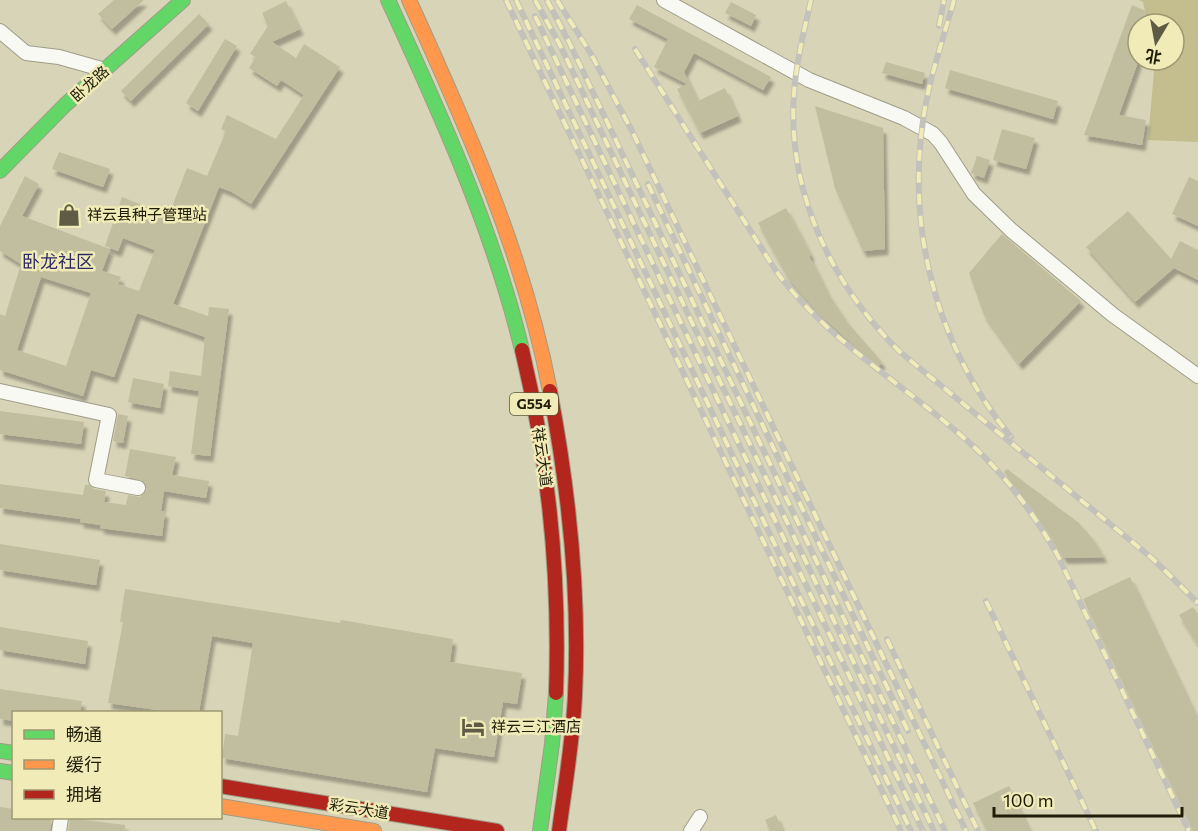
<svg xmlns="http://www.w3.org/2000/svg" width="1198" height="831" font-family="Commissioner,'Noto Sans SC',sans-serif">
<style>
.green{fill:#c4bd8d}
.building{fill:#c1bea0;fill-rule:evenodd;filter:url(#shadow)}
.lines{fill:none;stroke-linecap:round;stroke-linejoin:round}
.street-casing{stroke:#9f9d87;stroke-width:16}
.fast-casing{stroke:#9f9d87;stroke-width:16}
.slow-casing{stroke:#9f9d87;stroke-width:16}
.jam-casing{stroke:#9f9d87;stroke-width:16}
.street{stroke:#f9f9f4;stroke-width:14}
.fast{stroke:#63d668;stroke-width:14}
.slow{stroke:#ff974d;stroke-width:14}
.jam{stroke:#b3261e;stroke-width:14}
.rail-casing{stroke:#c3c2ba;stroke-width:6}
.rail{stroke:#f1ebb7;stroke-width:4;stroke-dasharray:11;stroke-linecap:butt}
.labels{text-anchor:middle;stroke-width:5;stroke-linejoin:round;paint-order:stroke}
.shield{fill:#f1ebb7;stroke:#5e5a3c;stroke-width:1.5}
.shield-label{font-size:14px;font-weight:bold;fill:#1f1c08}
.street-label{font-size:15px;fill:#1f1c08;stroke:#f1ebb7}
.poi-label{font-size:15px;fill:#1f1c08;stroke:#f1ebb7;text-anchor:start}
.quarter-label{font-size:18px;fill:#2e2b66;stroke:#f1ebb7}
</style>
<defs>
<filter id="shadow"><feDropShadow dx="3.5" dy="6" stdDeviation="1.5" flood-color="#0004"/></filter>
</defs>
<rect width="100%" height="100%" fill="#d7d4b7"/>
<!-- green -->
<polygon class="green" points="1139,0 1198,0 1198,142 1148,140 1155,60 1174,60 1174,24 1148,24 1143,2"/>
<!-- building -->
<g class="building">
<polygon points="114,0 144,0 112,29 98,14"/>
<path d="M286,1l14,28 -28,13 24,16 8,-14 36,23 -89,137 -19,-12 -13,-5 -46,117 35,12 1,-9 20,2 -19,147 -19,-2 8,-63 -31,-5 2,-15 31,5 4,-39 -68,-24 -23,64 -23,-7 -8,26 -83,-26v-56l5,2 16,-52 -21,-13v-25l25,-50 14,8 -17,32 88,33 -8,22 19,6 -3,7 21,7 16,-41 -32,-12 -5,13 -13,-5 17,-49 28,11 2,-3 18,7 17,-44 20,8 19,-45 -5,-2 6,-14 49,24 28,-44 -23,-15 -4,6 -28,-18 7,-11 -6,-3 18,-28 -6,-13zM41,277l50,16 -25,73 -49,-16z"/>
<polygon points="731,2 756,15 751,26 725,13"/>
<polygon points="637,5 771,77 763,90 694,53 684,72 698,101 725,88 738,116 700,133 677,89 687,84 654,67 668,39 629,19"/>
<polygon points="1132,5 1146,11 1141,24 1138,24 1138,33 1134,42 1138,44 1138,62 1119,115 1146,120 1142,145 1084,135"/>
<polygon points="199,14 209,24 131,101 121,91"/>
<polygon points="225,39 237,46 198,111 186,103"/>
<polygon points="886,62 925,73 922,84 882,73"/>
<polygon points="950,70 1058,101 1053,119 945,88"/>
<polygon points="815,106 883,128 885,249 863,251 835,188"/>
<polygon points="1002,129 1035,138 1026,169 993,160"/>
<polygon points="59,152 110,169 103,187 52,169"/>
<polygon points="977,156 990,160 984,178 971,173"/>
<polygon points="1189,177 1198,181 1198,226 1172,214"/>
<polygon points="786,208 811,255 809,256 827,292 847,322 882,362 878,367 820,315 788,278 758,223"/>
<polygon points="1128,211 1171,259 1180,241 1198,250 1198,280 1174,268 1135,302 1086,247"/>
<polygon points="1002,234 1081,301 1019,364 984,315 969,273"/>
<polygon points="133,378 164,384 160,408 128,402"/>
<polygon points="0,411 84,422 81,444 0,434"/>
<polygon points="118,414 128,416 123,443 113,441"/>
<polygon points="130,449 176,457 172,475 209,481 206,498 164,491 161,511 165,512 162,536 100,528 101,525 80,522 81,519 0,508 0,484 83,495 85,485 89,485 94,489 106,491 104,502 126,505 128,495 140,497 147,489 143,481 125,476"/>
<polygon points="1007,469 1079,523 1093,539 1104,557 1064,558 1032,509 1004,472"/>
<polygon points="0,544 100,560 96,585 0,570"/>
<polygon points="1130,577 1198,720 1198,831 1193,831 1083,599"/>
<polygon points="125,589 340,623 341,620 453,639 450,662 522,673 517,704 503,702 494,757 435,748 427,792 222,758 225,734 238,736 253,643 212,636 199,712 171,712 108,703 123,622 120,622"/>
<polygon points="1193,607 1198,614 1198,645 1179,615"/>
<polygon points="0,627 88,641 85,664 0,650"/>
<polygon points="0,689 82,701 80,712 14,712 14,721 0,719"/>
<polygon points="1009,786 1030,831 987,831 973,803"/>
<polygon points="0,807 14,809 14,818 52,818 50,831 0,831"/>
<polygon points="776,815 783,831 770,831 765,820"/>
<polygon points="70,818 125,825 125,831 68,831"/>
</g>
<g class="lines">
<!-- street casing -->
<g class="street-casing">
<g id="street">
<polyline points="664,0 809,80 904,118 933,134 941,143 974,194 1011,230 1113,315 1198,376"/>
<polyline points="0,31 26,53 59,57 105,70"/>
<polyline points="0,391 109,415 96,480 138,488"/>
<polyline points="59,831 61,818"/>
<polyline points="691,831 700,817"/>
</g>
</g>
<!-- fast casing -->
<g class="fast-casing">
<g id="fast">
<path d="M388,0c52,113 105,229 134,350"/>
<polyline points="0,171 65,105 183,0"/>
<polyline points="0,751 14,753"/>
<polyline points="0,771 14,773"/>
<polyline points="540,831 552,744 556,693"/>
</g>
</g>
<!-- slow casing -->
<g class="slow-casing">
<g id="slow">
<path d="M409,0c57,125 115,254 141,391"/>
<polyline points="220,806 374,831"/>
</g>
</g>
<!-- jam casing -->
<g class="jam-casing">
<g id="jam">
<path d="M522,350c27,113 38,227 34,343"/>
<path d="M550,391c19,100 30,201 25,304 -2,45 -10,91 -16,136"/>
<polyline points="220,786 497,831"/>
</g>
</g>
<!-- street -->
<use href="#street" class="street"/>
<!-- fast -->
<use href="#fast" class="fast"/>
<!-- slow -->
<use href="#slow" class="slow"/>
<!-- jam -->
<use href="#jam" class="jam"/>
<!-- rail casing -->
<g class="rail-casing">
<g id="rail">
<polyline points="506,0 901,831"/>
<polyline points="516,0 911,831"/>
<polyline points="535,0 560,45 934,831"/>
<polyline points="547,0 569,42 945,831"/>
<polyline points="557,0 591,54 632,131 966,831"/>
<path d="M811,0c-7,31 -15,63 -17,94 -7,98 38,191 106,258l253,207 45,44"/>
<path d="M954,0c-8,29 -18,59 -25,88 -28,124 2,251 82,349"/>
<polyline points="535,16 923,831"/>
<polyline points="939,26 944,0"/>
<path d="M635,49l141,222c53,72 133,116 198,176 35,32 61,69 84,109l131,275"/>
<polyline points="648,184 908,731"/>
<polyline points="986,601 1096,831"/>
<polyline points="887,639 978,831"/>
</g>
</g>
<!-- rail -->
<use href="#rail" class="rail"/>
</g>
<!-- icons -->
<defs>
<g id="shop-bare" transform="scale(1.8)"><path d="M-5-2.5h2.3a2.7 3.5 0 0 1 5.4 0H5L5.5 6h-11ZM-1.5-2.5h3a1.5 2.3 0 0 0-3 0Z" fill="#5f5c45" stroke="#f1ebb7" stroke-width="2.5" paint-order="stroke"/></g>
<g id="hotel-bare" transform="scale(1.8)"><path d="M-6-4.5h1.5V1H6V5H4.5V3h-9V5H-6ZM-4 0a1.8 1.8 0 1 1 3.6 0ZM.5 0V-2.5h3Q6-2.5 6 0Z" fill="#5f5c45" stroke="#f1ebb7" stroke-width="2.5" paint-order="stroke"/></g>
</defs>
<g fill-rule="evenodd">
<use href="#shop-bare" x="69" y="215"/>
<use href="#hotel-bare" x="473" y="727"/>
</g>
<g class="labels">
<!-- shield labels -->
<rect class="shield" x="510" y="393" width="48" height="22" rx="4.5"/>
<g class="shield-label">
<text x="534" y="409">G554</text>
</g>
<!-- street labels -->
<g class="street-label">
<text transform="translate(90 84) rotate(-42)" y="5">卧龙路</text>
<text transform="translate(542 457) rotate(82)" y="5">祥云大道</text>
<text transform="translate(359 809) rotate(9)" y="5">彩云大道</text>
</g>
<!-- poi labels -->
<g class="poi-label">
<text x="87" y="220">祥云县种子管理站</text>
<text x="491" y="732">祥云三江酒店</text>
</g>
<!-- quarter labels -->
<g class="quarter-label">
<text x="58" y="268">卧龙社区</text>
</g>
</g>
<!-- legend -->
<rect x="12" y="711" width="210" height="108" fill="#f1ebb7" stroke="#9d9871" stroke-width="1.5"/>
<rect x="24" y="730" width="30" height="9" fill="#63d668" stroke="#9d9871" stroke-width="1.5"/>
<text x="66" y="741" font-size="18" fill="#1f1c08">畅通</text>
<rect x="24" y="760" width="30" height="9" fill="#ff974d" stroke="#9d9871" stroke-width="1.5"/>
<text x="66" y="771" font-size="18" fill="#1f1c08">缓行</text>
<rect x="24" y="790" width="30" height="9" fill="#b3261e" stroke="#9d9871" stroke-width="1.5"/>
<text x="66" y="801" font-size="18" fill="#1f1c08">拥堵</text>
<!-- north arrow -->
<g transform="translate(1156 42) rotate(190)"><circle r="28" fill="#f1ebb7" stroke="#9d9871" stroke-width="1.5"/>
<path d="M0-4.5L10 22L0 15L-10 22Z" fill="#5f5c45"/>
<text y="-9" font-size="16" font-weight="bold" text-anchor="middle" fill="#1f1c08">北</text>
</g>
<!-- scale -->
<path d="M994 807v9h188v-9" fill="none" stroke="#1f1c08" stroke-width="3"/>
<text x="1003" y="807" font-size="18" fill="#1f1c08" stroke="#f1ebb7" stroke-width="4.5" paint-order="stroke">100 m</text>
</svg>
